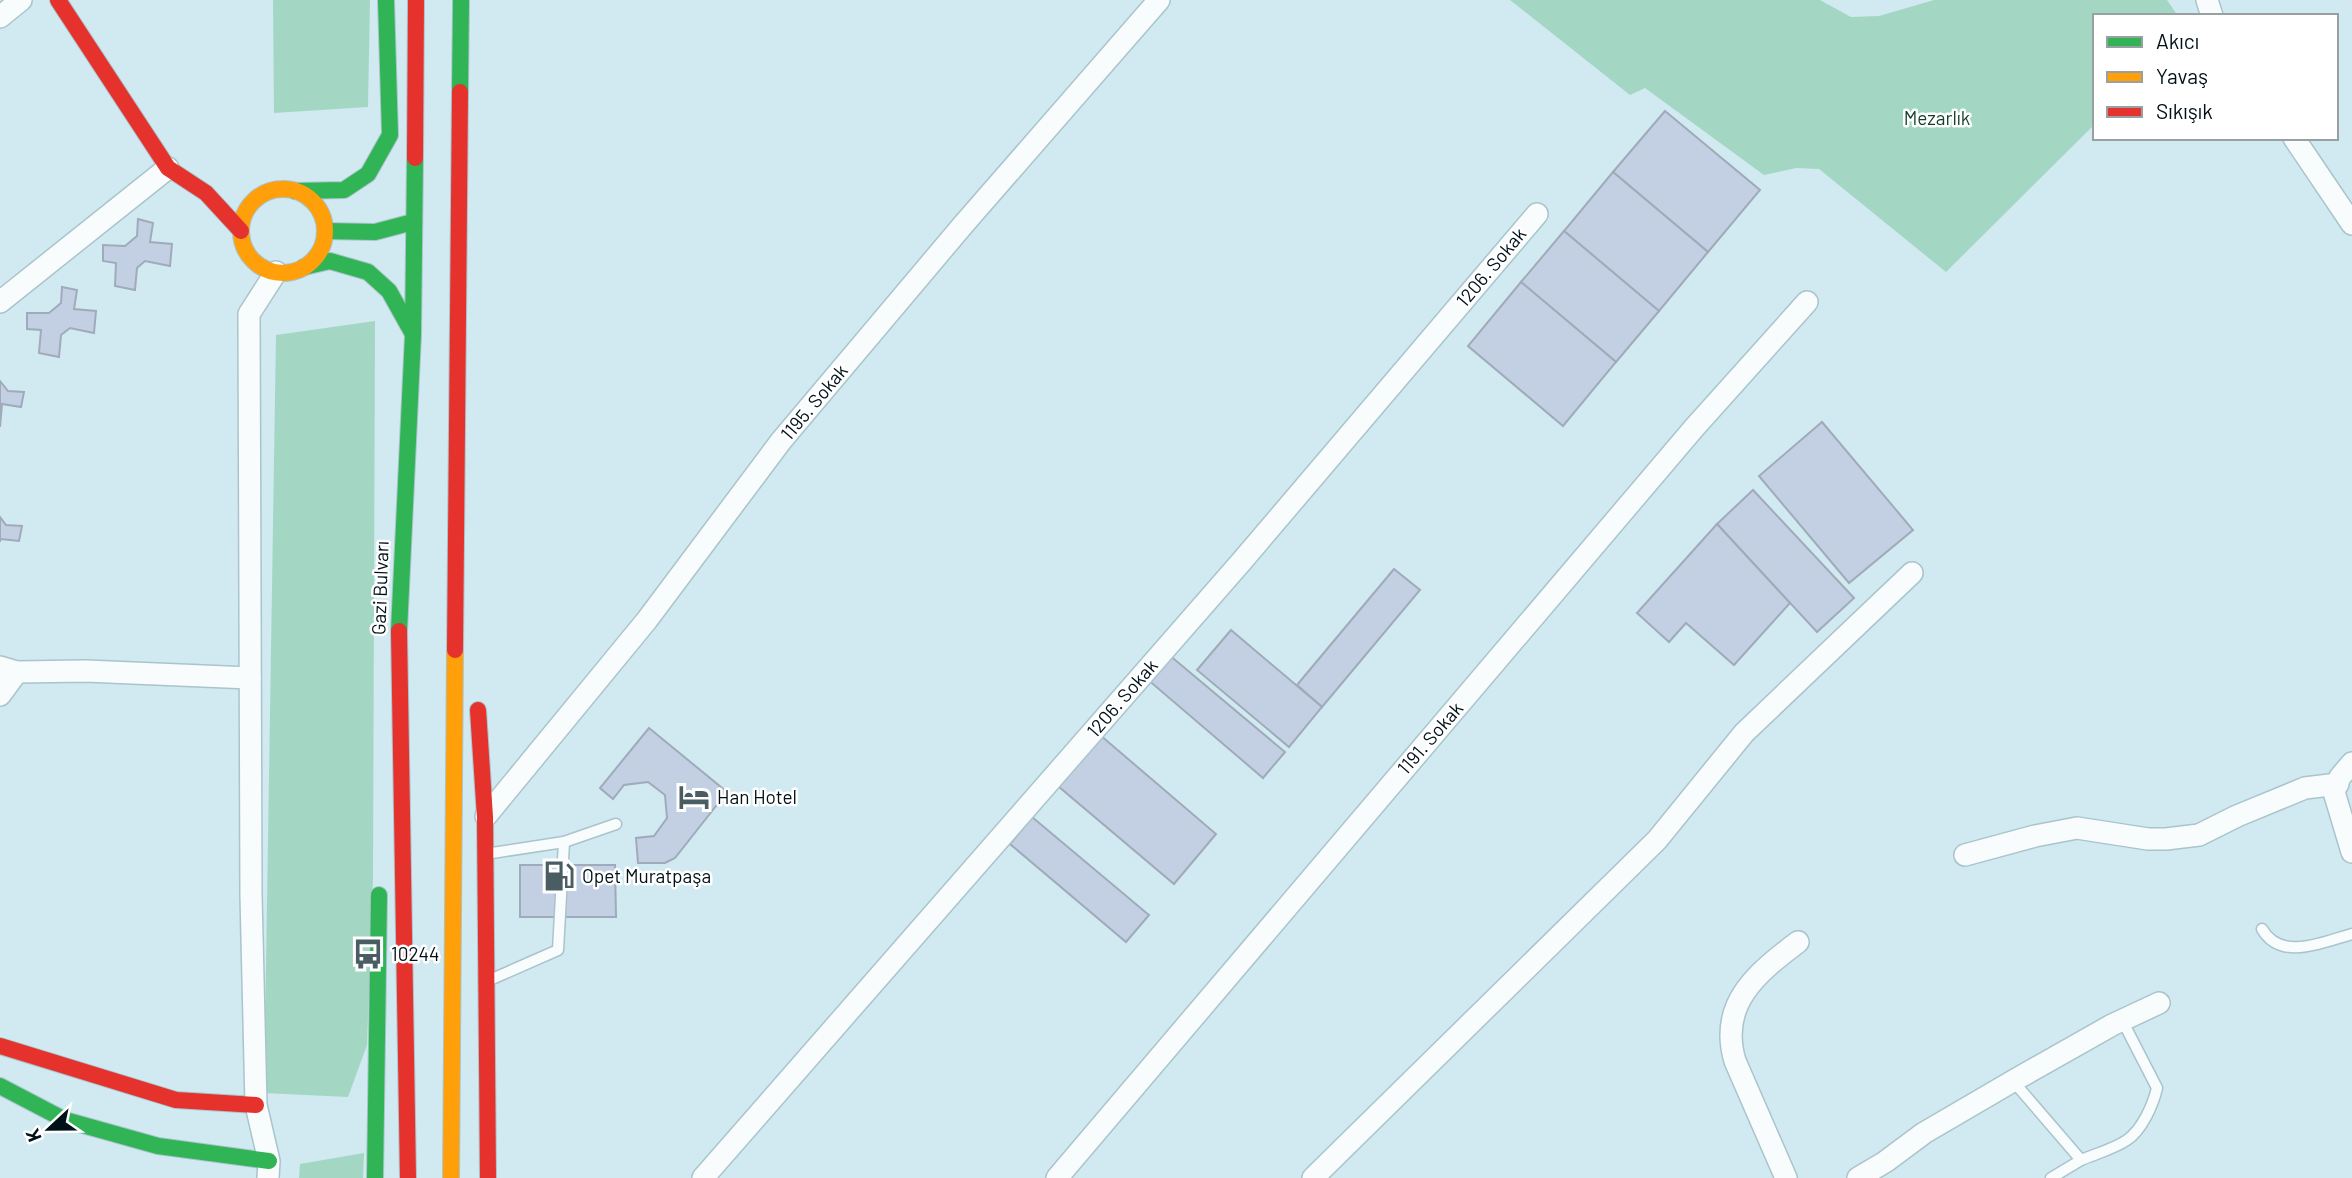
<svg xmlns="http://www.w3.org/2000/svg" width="2352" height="1178" font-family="Barlow,sans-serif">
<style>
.green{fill:#a3d7c4}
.building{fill:#c3cfe3;stroke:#a0abb9;stroke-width:2}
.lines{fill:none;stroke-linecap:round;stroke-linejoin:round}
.lane-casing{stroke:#aac4cc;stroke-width:13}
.street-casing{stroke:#aac4cc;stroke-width:24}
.fast-casing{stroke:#aac4cc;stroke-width:18}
.slow-casing{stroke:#aac4cc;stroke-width:18}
.jam-casing{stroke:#aac4cc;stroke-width:18}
.lane{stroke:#f8fcfd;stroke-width:10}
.street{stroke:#f8fcfd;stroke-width:21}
.fast{stroke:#30b455;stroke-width:16}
.slow{stroke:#ff9f0a;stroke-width:16}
.jam{stroke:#e5322d;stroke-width:16}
.labels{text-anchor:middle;stroke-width:5;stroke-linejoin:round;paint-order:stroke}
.park-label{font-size:19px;fill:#133f2a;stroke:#fff}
.street-label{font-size:19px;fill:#001117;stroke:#fff}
.poi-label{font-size:19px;fill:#001117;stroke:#fff;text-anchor:start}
</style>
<rect width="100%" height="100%" fill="#d1e9f1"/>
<!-- green -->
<g class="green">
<polygon points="273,0 370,0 368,107 274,113"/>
<polygon points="1510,0 1820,0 1851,17 1879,16 1934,0 2167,0 2178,16 2095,16 2095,124 1946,272 1819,169 1796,168 1764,175 1645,88 1630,95"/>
<polygon points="375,321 373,878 367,1045 348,1097 264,1093 276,335"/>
<polygon points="364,1153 363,1178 299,1178 300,1164"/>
</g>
<!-- building -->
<g class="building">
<polygon points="1665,111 1760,190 1708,252 1613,172"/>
<polygon points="1613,172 1708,252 1659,311 1564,231"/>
<polygon points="138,219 153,223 150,242 172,244 170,266 145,261 137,268 135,290 115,286 116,263 103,261 103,245 125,246 137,236"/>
<polygon points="1564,231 1659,311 1616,362 1521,282"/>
<polygon points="1521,282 1616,362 1563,426 1468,346"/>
<polygon points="62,287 77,290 74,309 96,311 94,333 70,328 61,335 59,357 39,353 41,330 27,329 27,313 49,313 61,303"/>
<polygon points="0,381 8,391 24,392 21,407 2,404 0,427"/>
<polygon points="1822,422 1913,530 1849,583 1759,476"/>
<polygon points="1753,490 1854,598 1817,632 1717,524"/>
<polygon points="0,517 6,525 22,526 19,541 0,539 0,542"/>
<polygon points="1717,524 1790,603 1734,665 1686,623 1669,642 1637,613"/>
<polygon points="1394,569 1420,590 1322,707 1297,685"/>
<polygon points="1231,630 1322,707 1289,747 1197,670"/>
<polygon points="1168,654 1285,752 1263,778 1147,679"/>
<polygon points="649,728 727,792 675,858 665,863 638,863 636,838 654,836 667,818 665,795 648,782 624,785 613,799 600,788"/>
<polygon points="1100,735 1216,834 1174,884 1058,786"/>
<polygon points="1032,817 1149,915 1126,942 1010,844"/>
<polygon points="520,865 615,865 616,917 520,917"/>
</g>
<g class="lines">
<!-- lane casing -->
<g class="lane-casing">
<g id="lane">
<polyline points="492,853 564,842 616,824"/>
<path d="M2262,929c19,33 61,13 90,5"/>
<polyline points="492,979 558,950 564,842"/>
<polyline points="2013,1081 2081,1160 2051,1178"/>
<path d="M2081,1160c14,-6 33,-11 46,-20 15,-10 26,-35 30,-52l-35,-68"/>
</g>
</g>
<!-- street casing -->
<g class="street-casing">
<g id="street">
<polyline points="2207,0 2212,16"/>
<polyline points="0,17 21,0"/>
<polyline points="2294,138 2352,224"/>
<polyline points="0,302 168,168"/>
<polyline points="0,667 17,672 86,671 250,678"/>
<polyline points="0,695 17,672"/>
<polyline points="2352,763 2340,777 2334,792 2352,852"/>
<polyline points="486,816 647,620 781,441 963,225 1159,0"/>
<polyline points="1965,855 2035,836 2077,828 2148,839 2166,839 2199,835 2237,816 2305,788 2338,784"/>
<polyline points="268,1178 269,1161 256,1105 251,895 249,314 276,272"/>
<polyline points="703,1178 1242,561 1537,214"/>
<polyline points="1057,1178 1694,428 1807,302"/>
<polyline points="1313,1178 1657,840 1744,733 1912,573"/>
<path d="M1786,1178l-51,-117c-17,-57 22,-88 63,-119"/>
<polyline points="1858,1178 1885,1162 1924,1133 2013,1081 2112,1025 2159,1003"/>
</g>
</g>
<!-- fast casing -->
<g class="fast-casing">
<g id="fast">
<polyline points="460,92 461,0"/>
<polyline points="295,191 344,190 368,174 390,135 386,0"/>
<polyline points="325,231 375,232 413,222"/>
<polyline points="304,267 330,261 368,272 389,291 413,334"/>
<polyline points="399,631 413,335 415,158"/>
<polyline points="0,1086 65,1120 158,1146 269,1161"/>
<polyline points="375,1178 379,895"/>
</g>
</g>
<!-- slow casing -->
<g class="slow-casing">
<g id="slow">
<circle cx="283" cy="231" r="42"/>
<polyline points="451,1178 455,650"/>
</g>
</g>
<!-- jam casing -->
<g class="jam-casing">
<g id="jam">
<polyline points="58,0 168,168 206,193 241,231"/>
<polyline points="415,158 416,0"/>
<polyline points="399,631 408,1178"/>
<polyline points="455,650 460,92"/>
<polyline points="478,710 485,817 488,1178"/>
<polyline points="0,1046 176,1100 256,1105"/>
</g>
</g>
<!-- lane -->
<use href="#lane" class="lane"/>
<!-- street -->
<use href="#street" class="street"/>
<!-- fast -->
<use href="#fast" class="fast"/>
<!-- slow -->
<use href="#slow" class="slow"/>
<!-- jam -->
<use href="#jam" class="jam"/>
</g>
<!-- icons -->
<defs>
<g id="hotel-bare" transform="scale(2.415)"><path d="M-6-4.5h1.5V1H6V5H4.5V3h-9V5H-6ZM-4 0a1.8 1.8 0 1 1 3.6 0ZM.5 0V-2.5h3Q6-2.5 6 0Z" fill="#495d63" stroke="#fff" stroke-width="2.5" paint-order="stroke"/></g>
<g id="fuel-bare" transform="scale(2.415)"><path d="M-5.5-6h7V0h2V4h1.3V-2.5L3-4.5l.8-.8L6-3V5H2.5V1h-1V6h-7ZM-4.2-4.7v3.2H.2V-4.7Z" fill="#495d63" stroke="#fff" stroke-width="2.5" paint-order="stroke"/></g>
<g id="bus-bare" transform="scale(2.415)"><path d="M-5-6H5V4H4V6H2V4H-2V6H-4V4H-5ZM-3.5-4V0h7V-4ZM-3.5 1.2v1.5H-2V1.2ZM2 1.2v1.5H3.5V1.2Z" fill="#495d63" stroke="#fff" stroke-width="2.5" paint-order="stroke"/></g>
</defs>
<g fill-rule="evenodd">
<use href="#hotel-bare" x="694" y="797"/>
<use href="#fuel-bare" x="559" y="876"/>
<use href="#bus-bare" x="368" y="954"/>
</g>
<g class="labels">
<!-- park labels -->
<g class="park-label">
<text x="1937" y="125">Mezarlık</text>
</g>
<!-- street labels -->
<g class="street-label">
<text transform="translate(1491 267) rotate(-50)" y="7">1206. Sokak</text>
<text transform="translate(814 402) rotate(-50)" y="7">1195. Sokak</text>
<text transform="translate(380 588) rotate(-88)" y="7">Gazi Bulvarı</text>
<text transform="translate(1122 698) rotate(-49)" y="7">1206. Sokak</text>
<text transform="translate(1430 738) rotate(-49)" y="7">1191. Sokak</text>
</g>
<!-- poi labels -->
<g class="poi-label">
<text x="717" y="804">Han Hotel</text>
<text x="582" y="883">Opet Muratpaşa</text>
<text x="391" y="961">10244</text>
</g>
</g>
<!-- legend -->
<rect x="2093" y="14" width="245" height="126" fill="#ffffff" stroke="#99a0a2" stroke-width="2"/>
<rect x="2107" y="37" width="35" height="10" fill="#30b455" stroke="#99a0a2" stroke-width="2"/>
<text x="2156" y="49" font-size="21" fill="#001117">Akıcı</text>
<rect x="2107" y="72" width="35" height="10" fill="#ff9f0a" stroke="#99a0a2" stroke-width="2"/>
<text x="2156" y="84" font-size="21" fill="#001117">Yavaş</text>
<rect x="2107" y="107" width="35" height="10" fill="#e5322d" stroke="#99a0a2" stroke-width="2"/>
<text x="2156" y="119" font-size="21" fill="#001117">Sıkışık</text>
<!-- north arrow -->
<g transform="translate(49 1129) rotate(248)" stroke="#ffffff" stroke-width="5" paint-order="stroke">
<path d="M0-5L12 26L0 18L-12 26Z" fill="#001117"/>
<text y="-10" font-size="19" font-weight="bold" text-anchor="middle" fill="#001117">K</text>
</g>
</svg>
